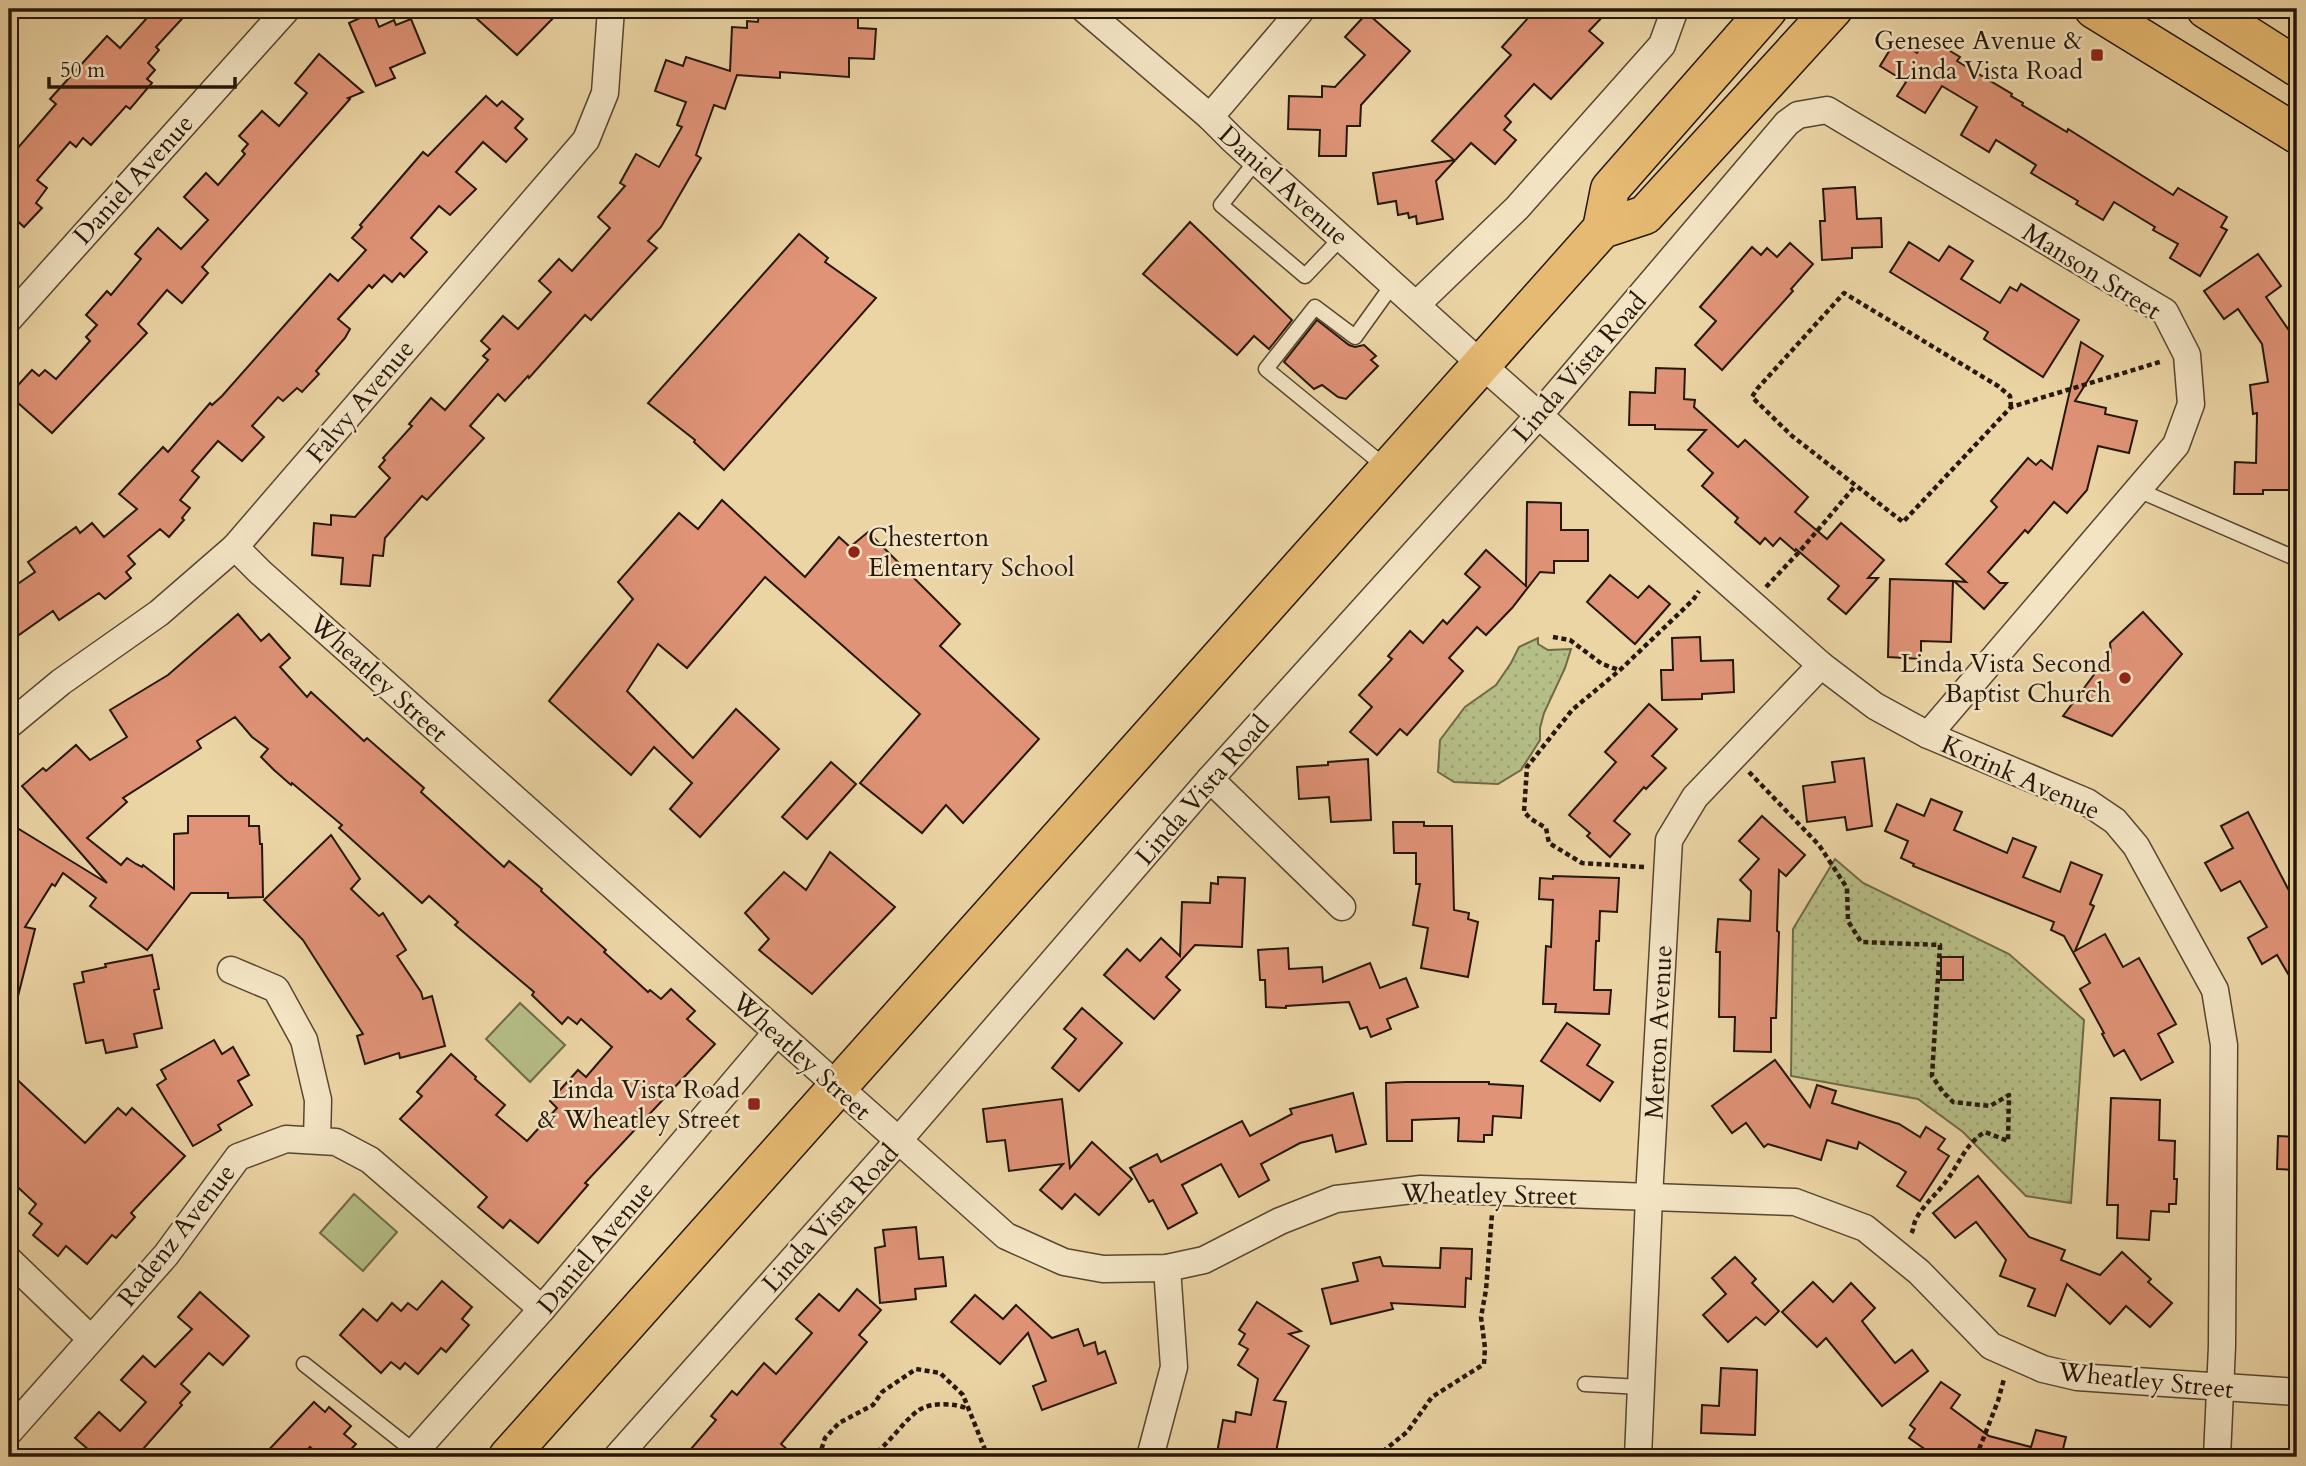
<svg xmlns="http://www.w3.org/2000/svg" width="2306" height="1466" font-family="Cardo,serif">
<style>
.grass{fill:#b6be87;stroke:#6e6a48;stroke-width:2}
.park{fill:url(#park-dots);stroke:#6e6a48;stroke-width:2}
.building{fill:#e09377;stroke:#251709;stroke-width:2}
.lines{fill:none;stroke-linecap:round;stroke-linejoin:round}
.lane-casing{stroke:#574630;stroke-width:17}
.street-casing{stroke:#574630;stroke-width:29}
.primary-casing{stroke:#251709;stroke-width:41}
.path{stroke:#251709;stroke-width:4.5;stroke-dasharray:5 3.5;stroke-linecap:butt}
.lane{stroke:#f3e4c4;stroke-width:14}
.street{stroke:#f3e4c4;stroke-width:26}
.primary{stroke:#e6ba72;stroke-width:38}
.poi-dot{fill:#8f2418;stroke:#f3e4c4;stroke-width:2.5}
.labels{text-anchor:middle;stroke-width:5;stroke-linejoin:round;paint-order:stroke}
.poi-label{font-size:26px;fill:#251709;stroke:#f3e4c4;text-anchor:end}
.street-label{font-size:26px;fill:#251709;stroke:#f3e4c4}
</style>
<defs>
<pattern id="park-dots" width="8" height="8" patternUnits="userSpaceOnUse" patternTransform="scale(1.75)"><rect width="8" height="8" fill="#b6be87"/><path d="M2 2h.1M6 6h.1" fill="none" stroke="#9ca373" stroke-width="1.8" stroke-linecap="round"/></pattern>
</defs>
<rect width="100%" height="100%" fill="#ecd5a5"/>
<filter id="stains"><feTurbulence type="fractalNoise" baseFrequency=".00286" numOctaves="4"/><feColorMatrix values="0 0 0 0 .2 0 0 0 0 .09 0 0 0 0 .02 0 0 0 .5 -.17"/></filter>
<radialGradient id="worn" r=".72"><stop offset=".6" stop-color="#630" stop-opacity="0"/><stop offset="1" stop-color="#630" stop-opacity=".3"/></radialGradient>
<!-- grass -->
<g class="grass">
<polygon points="520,1003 565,1045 530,1082 486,1039"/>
<polygon points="354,1194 397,1232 363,1271 320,1233"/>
</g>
<!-- park -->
<g class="park">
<polygon points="1538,638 1538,644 1548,650 1571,649 1565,668 1544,713 1540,728 1540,740 1521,770 1498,784 1454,782 1438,772 1440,740 1465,707 1496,685 1511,663 1519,647"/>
<polygon points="1835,859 1863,883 2009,954 2084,1020 2071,1203 2026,1196 1963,1132 1918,1099 1791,1076 1793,929"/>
</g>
<!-- building -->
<g class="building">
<polygon points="155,9 191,9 156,47 159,50 148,63 155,70 147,79 152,83 130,109 126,106 91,145 83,138 76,147 70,142 37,180 47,188 36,203 42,208 24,227 9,213 9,158 56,104 50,99 107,36 120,48"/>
<polygon points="466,9 562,9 517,55"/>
<polygon points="813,9 846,10 846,17 858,18 858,28 876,29 874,59 849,58 849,77 780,72 780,78 737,75 725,109 714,105 696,155 701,158 661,227 648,241 657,248 591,320 585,315 529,378 528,376 505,401 498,394 470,426 484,438 427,500 422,496 385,538 383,556 373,555 370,586 341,584 343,558 312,555 314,523 331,525 331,515 355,517 390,478 379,467 385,460 383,458 412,426 409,424 431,398 445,410 488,360 483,356 490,349 481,341 503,316 518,329 551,292 539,281 559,259 572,271 610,228 598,217 625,186 620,183 636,154 659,167 682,127 677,125 686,102 655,91 666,60 683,66 686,57 730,71 732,27 747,28 747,21 758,22 759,11 813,13"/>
<polygon points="1536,9 1610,9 1589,31 1603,43 1551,99 1534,84 1505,116 1511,122 1504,130 1516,140 1495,164 1471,143 1436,181 1443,219 1417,224 1416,216 1409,218 1408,213 1398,215 1396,201 1378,204 1373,173 1454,160 1432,141 1511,55 1502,47"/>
<polygon points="373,12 379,27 394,20 396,25 411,19 425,53 390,68 395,78 376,86 349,23"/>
<polygon points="1367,13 1410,51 1361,105 1360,126 1347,126 1346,156 1319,156 1320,130 1288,129 1289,96 1322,97 1322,86 1335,87 1365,55 1345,37"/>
<polygon points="1927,37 1960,57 1957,61 2012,94 2011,96 2023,103 2022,105 2067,132 2068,129 2173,195 2178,188 2227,217 2221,227 2227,230 2200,276 2170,258 2178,244 2153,230 2155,227 2114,202 2103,220 2076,204 2078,201 2031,173 2036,165 1996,140 1989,152 1961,135 1977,107 1942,86 1925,113 1897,96 1906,82 1880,66 1896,40 1917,53"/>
<polygon points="319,54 363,92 348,98 350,99 202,267 208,273 182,303 167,290 138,324 147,333 52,433 9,395 32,370 39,376 45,370 56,379 90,341 86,337 97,325 86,315 107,291 111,295 141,259 135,254 158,228 181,249 208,220 184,197 206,173 218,185 245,154 242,151 248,144 239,136 262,111 279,126 307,93 295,83"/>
<polygon points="486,96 497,106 502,101 523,119 515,128 527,139 506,162 483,142 456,172 476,189 450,215 439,206 411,238 427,252 404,277 400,273 392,282 384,275 372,288 369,285 338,319 350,329 345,338 316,371 319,374 302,392 297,388 283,401 278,397 252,426 264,437 242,461 218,441 192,471 199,477 180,500 190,508 182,518 184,520 169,537 160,529 128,556 135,564 126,572 131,578 105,599 99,593 59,620 53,611 9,642 9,590 35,572 28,562 76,527 80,533 92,523 104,537 137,509 119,494 163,447 168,452 210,403 212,405 222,396 330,274 338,281 366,250 352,238 362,227 360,225 423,152 428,156"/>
<polygon points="1855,187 1857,219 1881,218 1882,247 1852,248 1852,258 1822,260 1820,221 1825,221 1823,189"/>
<polygon points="1190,222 1292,320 1269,349 1254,336 1237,355 1143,274"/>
<polygon points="799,234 828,258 825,262 876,298 724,470 694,442 695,440 648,403"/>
<polygon points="1909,242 1939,261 1949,246 1973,261 1961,279 2000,303 2010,287 2017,291 2021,284 2079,320 2043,377 1984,339 1988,332 1890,272"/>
<polygon points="1790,243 1813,264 1791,289 1793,291 1722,370 1695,345 1716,321 1700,307 1752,247 1761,255 1767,248 1777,257"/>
<polygon points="2258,254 2281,286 2266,297 2297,342 2297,407 2293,408 2292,490 2263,490 2263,494 2234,494 2235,462 2256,463 2257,413 2253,414 2250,385 2268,382 2262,344 2238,309 2224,319 2204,291"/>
<polygon points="1317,320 1349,345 1355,347 1364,345 1376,356 1371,360 1378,366 1346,399 1338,397 1322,385 1314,389 1284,362"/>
<polygon points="2081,342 2103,356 2075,401 2106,408 2105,414 2137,421 2129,453 2098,446 2087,490 2067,513 2054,502 2028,533 2025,530 1988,572 2000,583 2007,583 1984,609 1954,581 1966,582 1946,564 1997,507 1991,501 2028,458 2036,465 2041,460 2052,469"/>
<polygon points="1656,368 1685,369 1684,399 1695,400 1694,407 1738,447 1745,440 1808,497 1795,512 1827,539 1841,523 1884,560 1868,578 1878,578 1846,614 1828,599 1839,586 1796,549 1795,551 1780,538 1773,546 1765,538 1760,544 1735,522 1738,518 1702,486 1713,473 1688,450 1706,430 1655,429 1655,425 1629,425 1630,392 1655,393"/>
<polygon points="722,500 805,577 839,537 850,547 868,532 960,624 940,646 1039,739 963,823 946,805 922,833 860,783 920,714 765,577 687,668 658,644 627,691 693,758 736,709 779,749 700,837 670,809 692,783 654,747 631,775 549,701 633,599 618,582 679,513 698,529"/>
<polygon points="1527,502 1561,503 1561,530 1588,530 1588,561 1554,561 1554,573 1540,572 1512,608 1486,635 1477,627 1449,658 1463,671 1407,735 1400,729 1377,755 1350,732 1372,707 1359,695 1392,659 1388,656 1410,631 1423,643 1443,620 1447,624 1480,587 1465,574 1486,550 1526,586"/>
<polygon points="1610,575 1638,598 1649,586 1670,604 1635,644 1587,602"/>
<polygon points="1890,579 1953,581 1951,642 1921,641 1921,659 1888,657"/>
<polygon points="2143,612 2182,654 2112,736 2063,716 2111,652 2110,643"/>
<polygon points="238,614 261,641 269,634 290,658 280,667 307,697 311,692 364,741 367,738 424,788 421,792 504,867 509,861 542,889 541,891 606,950 604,952 648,992 650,990 661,999 671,989 695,1011 687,1019 715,1044 585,1183 588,1185 538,1243 510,1220 503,1228 478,1207 487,1197 400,1119 422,1096 417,1092 451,1054 476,1077 475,1079 505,1105 496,1115 527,1141 557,1108 550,1101 578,1070 586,1077 612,1047 581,1019 577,1024 568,1017 562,1024 532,995 534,992 455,925 458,922 429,896 422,903 339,828 342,825 292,783 291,785 274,770 261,757 268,749 252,737 235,717 197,741 201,748 123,798 127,802 87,838 121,865 127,858 136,864 142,867 143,865 174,889 174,834 188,833 188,816 249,816 249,826 259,826 260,844 262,844 263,897 228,898 228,893 191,893 147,950 90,906 96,898 63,873 55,886 52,884 25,927 35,929 16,1004 9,1004 9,823 107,883 22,786 43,768 46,771 76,745 90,760 127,737 110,710 168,675"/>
<polygon points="1700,637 1701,661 1733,660 1734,692 1702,694 1702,699 1662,700 1661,670 1673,670 1672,638"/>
<polygon points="1649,704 1677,729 1652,756 1666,768 1646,789 1644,787 1614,821 1630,834 1610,857 1587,836 1590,833 1569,815 1616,762 1605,752"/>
<polygon points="1864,758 1872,826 1847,830 1845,817 1807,822 1803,786 1835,782 1832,762"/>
<polygon points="1368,759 1371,820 1331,822 1329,797 1299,799 1297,767 1328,765 1328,762"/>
<polygon points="831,762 856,784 807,839 782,817"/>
<polygon points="1931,799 1962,812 1954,830 2007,853 2013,838 2036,847 2023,877 2060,892 2071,862 2102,875 2090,904 2094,906 2075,951 2105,934 2123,967 2139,958 2176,1024 2158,1034 2173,1062 2141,1080 2124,1050 2114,1056 2102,1034 2104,1033 2080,989 2090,983 2064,936 2051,930 2054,922 1913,866 1914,864 1901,858 1908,841 1885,831 1897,804 1924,816"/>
<polygon points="2248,812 2297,906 2297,989 2277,955 2262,964 2248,938 2267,927 2240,881 2221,891 2205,863 2233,848 2221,826"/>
<polygon points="1762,816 1805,855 1786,876 1779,870 1777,931 1779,932 1776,1018 1771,1018 1771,1052 1734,1051 1735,1017 1719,1017 1720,952 1716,952 1718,919 1750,921 1751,891 1740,880 1759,859 1739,841"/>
<polygon points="1393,822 1424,822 1424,826 1452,826 1454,910 1469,913 1468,919 1478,922 1468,977 1421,968 1428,928 1413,925 1420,884 1416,884 1416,853 1394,853"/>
<polygon points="331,835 360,879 351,889 379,916 383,913 406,950 397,956 421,992 423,999 432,996 445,1046 400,1058 399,1053 365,1064 357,1036 363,1034 303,940 264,900"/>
<polygon points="830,852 895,907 812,994 759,950 769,939 745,913 784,872 806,890"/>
<polygon points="1553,876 1619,878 1617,912 1600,911 1599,941 1596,941 1594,990 1611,990 1609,1014 1555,1012 1556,1004 1543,1004 1546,946 1551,947 1553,900 1539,899 1540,878 1553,879"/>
<polygon points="1218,877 1245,878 1242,947 1195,945 1166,977 1180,990 1154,1019 1104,975 1127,949 1140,961 1161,938 1180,956 1182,902 1210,903 1211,883 1218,884"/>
<polygon points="1288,948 1289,969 1322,967 1323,982 1370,963 1380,988 1406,978 1418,1007 1387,1019 1391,1029 1371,1037 1367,1027 1360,1029 1349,1002 1286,1006 1286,1008 1266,1007 1265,980 1260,980 1258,950"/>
<polygon points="152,955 159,989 154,990 162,1028 134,1034 137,1047 106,1053 103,1040 86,1043 74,984 84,982 82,972 106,967 105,964"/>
<rect x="1941" y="957" width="22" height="23"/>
<polygon points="1082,1008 1122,1043 1079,1091 1052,1068 1076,1039 1064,1029"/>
<polygon points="1567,1023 1600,1045 1587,1065 1613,1082 1600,1101 1541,1061"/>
<polygon points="214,1040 222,1054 233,1047 249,1075 238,1081 252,1105 218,1125 221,1130 193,1146 157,1085 166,1079 161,1070"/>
<polygon points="1775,1060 1810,1107 1817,1085 1836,1091 1832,1103 1899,1124 1920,1137 1926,1127 1945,1139 1938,1149 1949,1156 1920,1201 1897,1186 1906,1172 1859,1142 1857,1149 1827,1140 1821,1160 1768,1144 1764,1147 1746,1123 1732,1133 1712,1106"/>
<polygon points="9,1072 85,1143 118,1108 126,1115 132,1108 185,1156 131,1213 135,1217 116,1238 112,1235 87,1264 66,1246 58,1256 33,1235 42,1224 29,1213 36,1204 9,1179"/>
<polygon points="1406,1082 1489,1082 1489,1084 1523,1086 1521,1118 1493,1116 1492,1135 1484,1135 1484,1142 1458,1141 1459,1118 1412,1120 1412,1141 1387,1141 1386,1083"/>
<polygon points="1353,1093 1366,1144 1336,1152 1332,1135 1300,1143 1261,1164 1269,1180 1239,1197 1221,1164 1182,1185 1197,1213 1168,1229 1153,1200 1149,1202 1130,1168 1157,1154 1161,1162 1242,1121 1250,1136 1292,1114 1290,1109"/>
<polygon points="2111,1098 2160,1100 2159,1140 2175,1141 2174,1179 2177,1179 2176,1204 2169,1204 2169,1212 2151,1211 2149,1240 2117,1238 2118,1205 2107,1205"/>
<polygon points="1062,1099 1070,1168 1092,1142 1132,1179 1099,1215 1075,1194 1062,1209 1040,1190 1063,1164 1009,1171 1005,1140 987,1142 983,1109"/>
<polygon points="2278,1136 2297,1137 2297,1170 2277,1169"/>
<polygon points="1978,1176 2029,1237 2065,1250 2061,1260 2100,1275 2122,1252 2151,1279 2148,1282 2172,1303 2150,1327 2126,1306 2110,1324 2067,1284 2055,1316 2028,1306 2035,1289 2000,1276 2006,1260 1976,1222 1955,1238 1933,1213"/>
<polygon points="916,1227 919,1259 943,1257 946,1286 915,1289 916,1299 880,1303 875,1248 885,1246 883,1230"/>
<polygon points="1441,1248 1472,1249 1471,1279 1466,1278 1465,1307 1391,1303 1393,1309 1331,1324 1322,1289 1358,1281 1353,1263 1380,1257 1383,1266 1440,1268"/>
<polygon points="1735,1257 1756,1279 1752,1283 1779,1311 1765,1325 1756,1317 1728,1342 1703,1315 1726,1294 1712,1278"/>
<polygon points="442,1281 472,1307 462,1319 469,1325 446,1352 441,1348 418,1374 405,1363 400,1369 391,1362 381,1373 340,1335 363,1309 377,1321 392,1303 401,1311 408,1303 417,1310"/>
<polygon points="1813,1282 1833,1302 1851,1283 1875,1308 1862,1321 1895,1363 1912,1350 1928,1371 1882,1406 1826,1338 1817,1347 1782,1312"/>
<polygon points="857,1289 881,1310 859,1335 867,1342 781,1444 796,1457 684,1457 716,1420 711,1416 732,1391 737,1395 764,1363 776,1374 812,1333 796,1319 819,1294 839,1311"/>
<polygon points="200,1292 249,1336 223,1365 209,1353 181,1384 190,1392 180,1403 182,1405 136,1457 97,1457 75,1438 99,1412 120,1431 146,1402 121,1380 143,1356 155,1367 192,1329 178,1317"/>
<polygon points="975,1295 1003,1319 1016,1305 1052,1338 1078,1329 1084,1346 1095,1342 1098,1354 1105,1351 1116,1383 1042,1410 1033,1386 1046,1381 1028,1333 1000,1364 951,1322"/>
<polygon points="1257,1302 1301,1331 1289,1334 1309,1346 1274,1400 1286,1402 1275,1457 1239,1457 1217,1453 1223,1420 1235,1422 1236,1412 1251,1415 1258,1379 1238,1365 1248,1349 1239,1344 1245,1334 1239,1330"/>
<polygon points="1721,1368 1757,1370 1755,1435 1701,1433 1702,1405 1719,1406"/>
<polygon points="1941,1382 1960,1395 1951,1408 1989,1436 2031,1447 2036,1430 2066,1437 2061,1457 1936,1457 1909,1438 1915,1429 1910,1425"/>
<polygon points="314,1402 325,1412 329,1407 351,1426 344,1434 356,1444 344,1457 321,1457 310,1447 301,1457 262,1457"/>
</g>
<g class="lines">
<!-- lane casing -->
<g class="lane-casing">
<g id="lane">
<polyline points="1256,161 1221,205 1305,276 1341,238"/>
<polyline points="1387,468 1266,369 1315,307 1355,337 1393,284"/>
<polyline points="2138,490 2297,559"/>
<polyline points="304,1364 415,1452"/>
<polyline points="1585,1384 1641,1387"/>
</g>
</g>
<!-- street casing -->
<g class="street-casing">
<g id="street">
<polyline points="1084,9 1210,117 1233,140 1481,364 1821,665 1875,706 1928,735 2087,802 2115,821 2136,846 2215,990 2224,1045 2222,1346 2217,1457"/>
<polyline points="1210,117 1302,9"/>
<polyline points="1416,305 1517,208 1662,45 1675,9"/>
<polyline points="9,319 287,9"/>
<polyline points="235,547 260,572 1006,1236 1064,1262 1103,1269 1167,1268 1204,1260 1280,1221 1336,1199 1421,1189 1795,1202 1865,1228 1919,1272 1991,1346 2043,1369 2077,1377 2297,1392"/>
<polyline points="9,725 61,682 159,613 235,547 586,140 605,93 611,9"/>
<polyline points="1210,779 1342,907"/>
<polyline points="231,970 276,989 304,1040 318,1100 317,1140"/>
<polyline points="9,1260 91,1339"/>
<polyline points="9,1432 166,1255 238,1157 286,1139 336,1142 370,1160 542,1309"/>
<polyline points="410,1457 542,1309 776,1033"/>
<polyline points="617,1457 898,1141 1210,779 1539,415 1787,123 1798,115 1827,110 2165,312 2187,355 2191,404 2176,445 1928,735"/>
<polyline points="1150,1457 1174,1367 1167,1268"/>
<polyline points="1638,1457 1649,1197 1669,840 1695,797 1821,665"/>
</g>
</g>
<!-- primary casing -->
<g class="primary-casing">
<g id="primary">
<polyline points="2094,9 2297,134"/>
<polyline points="2206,9 2297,67"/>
<polyline points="1602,229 1610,189 1768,9"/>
<polyline points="508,1457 1602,229 1645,215 1833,9"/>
</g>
</g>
<!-- path -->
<g class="path">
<polyline points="2011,407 2010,396 1998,386 1844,293 1757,389 1752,397 1792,436 1903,522 2011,407 2163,361"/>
<polyline points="1766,587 1800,551 1856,485"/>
<polyline points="1553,637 1570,640 1602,664 1619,670"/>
<path d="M1749,772l70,73 28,43 1,33 13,21 79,3 -8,131 11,16 10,10 37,4 19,-11 -1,46 -23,-9c-19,11 -26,32 -38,48 -10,14 -23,24 -31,39 -3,6 -2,10 -5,15"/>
<polyline points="1644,867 1582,863 1549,843 1546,828 1531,819 1524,812 1527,767 1572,710 1620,670 1693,600 1699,591"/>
<polyline points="819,1457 825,1438 839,1423 873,1405 882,1392 916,1369 940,1373 963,1395 988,1457"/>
<path d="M870,1457c18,-11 33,-36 49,-47 12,-8 37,-7 49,-1"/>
<polyline points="1376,1457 1407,1432 1432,1397 1484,1364 1485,1348 1481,1317 1486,1290 1492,1214"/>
<polyline points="1976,1457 1998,1401 2004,1379"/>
</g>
<!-- lane -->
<use href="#lane" class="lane"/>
<!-- street -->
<use href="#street" class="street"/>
<!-- primary -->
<use href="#primary" class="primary"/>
</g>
<!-- markers -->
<g class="poi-dot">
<rect x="2090" y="48" width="14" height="14" rx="3.5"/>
<circle cx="854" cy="552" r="7"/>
<circle cx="2125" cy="678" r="7"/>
<rect x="747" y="1097" width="14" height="14" rx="3.5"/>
</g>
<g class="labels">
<!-- poi labels -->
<g class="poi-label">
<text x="2083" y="49">Genesee Avenue &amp;<tspan x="2083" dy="30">Linda Vista Road</tspan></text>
<text x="868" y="546" text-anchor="start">Chesterton<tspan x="868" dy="30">Elementary School</tspan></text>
<text x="2111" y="672">Linda Vista Second<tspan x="2111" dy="30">Baptist Church</tspan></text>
<text x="740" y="1098">Linda Vista Road<tspan x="740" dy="30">&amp; Wheatley Street</tspan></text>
</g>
<!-- street labels -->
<g class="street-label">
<text transform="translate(133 179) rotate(-48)" y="9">Daniel Avenue</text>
<text transform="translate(1284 185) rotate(42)" y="9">Daniel Avenue</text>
<text transform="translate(2092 271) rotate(32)" y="9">Manson Street</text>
<text transform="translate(1579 367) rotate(-49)" y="9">Linda Vista Road</text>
<text transform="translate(360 401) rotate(-50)" y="9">Falvy Avenue</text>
<text transform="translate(379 678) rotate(42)" y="9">Wheatley Street</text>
<text transform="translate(2021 777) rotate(24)" y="9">Korink Avenue</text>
<text transform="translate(1202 790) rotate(-49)" y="9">Linda Vista Road</text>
<text transform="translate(1658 1032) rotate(-87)" y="9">Merton Avenue</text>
<text transform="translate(802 1056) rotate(42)" y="9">Wheatley Street</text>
<text transform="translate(1489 1194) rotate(1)" y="9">Wheatley Street</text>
<text transform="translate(830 1218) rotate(-48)" y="9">Linda Vista Road</text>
<text transform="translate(176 1235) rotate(-52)" y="9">Radenz Avenue</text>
<text transform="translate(595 1247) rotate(-50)" y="9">Daniel Avenue</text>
<text transform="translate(2146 1380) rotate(6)" y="9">Wheatley Street</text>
</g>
</g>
<!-- margin -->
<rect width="2306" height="1466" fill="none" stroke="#ecd5a5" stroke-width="35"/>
<rect x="10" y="10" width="2285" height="1445" fill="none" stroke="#251709" stroke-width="3.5"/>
<rect x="18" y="18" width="2271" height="1431" fill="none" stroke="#251709" stroke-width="2"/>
<!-- scale -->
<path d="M49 77v10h186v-10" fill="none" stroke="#251709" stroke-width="3.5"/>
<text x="60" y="77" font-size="21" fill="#251709" stroke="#f3e4c4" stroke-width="5" paint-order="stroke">50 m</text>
<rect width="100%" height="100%" filter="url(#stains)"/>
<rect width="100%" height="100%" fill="url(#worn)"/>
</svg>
